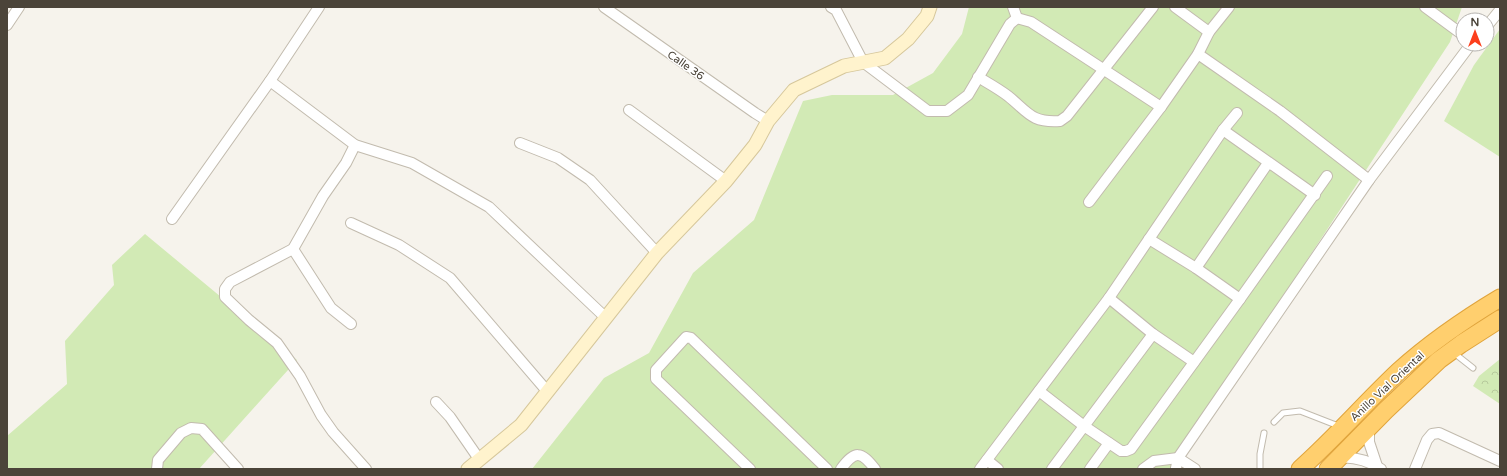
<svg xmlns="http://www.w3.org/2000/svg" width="1507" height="476" font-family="'Varela Round',sans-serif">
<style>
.grass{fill:#d2eab5}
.forest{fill:url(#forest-crowns)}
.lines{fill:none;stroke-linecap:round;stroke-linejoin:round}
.lane-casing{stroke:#c2bbae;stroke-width:7}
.street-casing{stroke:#c2bbae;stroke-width:12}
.secondary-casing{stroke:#d6c79b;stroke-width:15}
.highway-casing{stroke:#e0a43c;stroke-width:19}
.lane{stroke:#fff;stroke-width:5}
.street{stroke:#fff;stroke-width:10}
.secondary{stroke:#fff3cd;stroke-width:13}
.highway{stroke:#ffcf6e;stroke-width:17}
.labels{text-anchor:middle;stroke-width:3;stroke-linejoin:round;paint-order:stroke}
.street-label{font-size:11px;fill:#4b4439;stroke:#fff}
</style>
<defs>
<pattern id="forest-crowns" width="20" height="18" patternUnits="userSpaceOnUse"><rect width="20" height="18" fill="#d2eab5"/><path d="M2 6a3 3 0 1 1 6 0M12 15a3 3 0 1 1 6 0" fill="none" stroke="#b6ca9c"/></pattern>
</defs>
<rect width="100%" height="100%" fill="#f6f3ec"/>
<!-- grass -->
<g class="grass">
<polygon points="969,7 1462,7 1450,42 1170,469 532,469 604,378 649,353 693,273 754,220 803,101 832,95 893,95 933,73 962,34"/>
<polygon points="1500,29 1500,157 1444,121 1474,65"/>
<polygon points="145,234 297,360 199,469 7,469 7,436 67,384 65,341 114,285 112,265"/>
</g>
<!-- forest -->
<polygon class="forest" points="1500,359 1500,404 1473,386 1479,376"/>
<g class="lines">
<!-- lane casing -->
<g class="lane-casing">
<g id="lane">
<polyline points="1454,353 1473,368"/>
<polyline points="1274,422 1283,413 1300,411 1341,427"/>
<polyline points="1260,469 1260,454 1264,433"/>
</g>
</g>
<!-- street casing -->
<g class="street-casing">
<g id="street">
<polyline points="604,7 755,113 768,121"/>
<polyline points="831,7 836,10 863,62 928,111 947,111 968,95 1010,24 1017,18"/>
<polyline points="1013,7 1017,18"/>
<polyline points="1175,7 1209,32"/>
<polyline points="1425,7 1463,35"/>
<polyline points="1017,18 1031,22 1161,107"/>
<polyline points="7,25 19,7"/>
<polyline points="1487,26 1500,10"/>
<polyline points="1198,54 1280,111 1369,180"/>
<path d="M978,77c10,6 21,12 30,19 20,16 23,27 52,25l7,-5 86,-109"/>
<polyline points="270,81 355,145 412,163 489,207 606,318"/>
<polyline points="629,110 726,181"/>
<polyline points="1223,130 1315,195"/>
<polyline points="520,143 558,158 590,180 657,253"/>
<polyline points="355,145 346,163 323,196 293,249 230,282 225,289 225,297 249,320 277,343 300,376 321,415 333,432 366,469"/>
<polyline points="1089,202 1161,107 1198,54 1209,32 1229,7"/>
<polyline points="172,219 270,81 319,7"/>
<polyline points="351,223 399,245 450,278 547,391"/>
<polyline points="1149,239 1196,268 1240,299"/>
<polyline points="293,249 331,308 351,324"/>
<polyline points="1196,268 1268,163"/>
<polyline points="1109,298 1153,334 1194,362"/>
<polyline points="1039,391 1084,426 1121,451 1126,451 1131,449 1240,299 1327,176"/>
<polyline points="436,402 450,417 479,459"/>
<polyline points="1369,427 1369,442 1377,466"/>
<path d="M1337,458c17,-2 30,2 44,11"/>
<polyline points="987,460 998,469"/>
<polyline points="1176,468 1178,458 1369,180 1471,44"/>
<polyline points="157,469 158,460 181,433 191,428 202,429 238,469"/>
<polyline points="750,469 656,379 656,370 686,337 691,338 827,469"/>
<path d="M841,469c14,-19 20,-18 34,0"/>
<polyline points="980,469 1109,298 1223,130 1237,113"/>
<polyline points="1052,469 1153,334"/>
<polyline points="1090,469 1109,443"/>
<polyline points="1143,469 1154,461 1178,458 1195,469"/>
<polyline points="1415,469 1427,440 1432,434 1439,433 1500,461"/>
</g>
</g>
<!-- secondary casing -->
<g class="secondary-casing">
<polyline id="secondary" points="468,469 521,425 657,253 726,181 755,145 768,121 794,90 844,66 885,58 908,39 927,16 930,7"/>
</g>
<!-- highway casing -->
<g class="highway-casing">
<g id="highway">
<path d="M1300,469c35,-31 65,-66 99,-98 31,-28 66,-52 101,-73"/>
<polyline points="1328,469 1386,410 1439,360 1461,344 1500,319"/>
</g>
</g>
<!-- lane -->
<use href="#lane" class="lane"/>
<!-- street -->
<use href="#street" class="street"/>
<!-- secondary -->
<use href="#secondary" class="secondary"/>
<!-- highway -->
<use href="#highway" class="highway"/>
</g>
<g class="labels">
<!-- street labels -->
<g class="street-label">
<text transform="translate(686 65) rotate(35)" y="4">Calle 36</text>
<text transform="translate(1387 386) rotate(-43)" y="4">Anillo Vial Oriental</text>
</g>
</g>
<!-- border -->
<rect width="1507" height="476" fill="none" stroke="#4b4439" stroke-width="16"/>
<!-- north arrow -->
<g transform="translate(1475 32)"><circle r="19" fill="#ffffff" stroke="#b7b4b0"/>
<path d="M0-3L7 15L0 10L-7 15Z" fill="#fc3f1d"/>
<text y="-6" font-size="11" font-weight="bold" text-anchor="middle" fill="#4b4439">N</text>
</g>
</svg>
